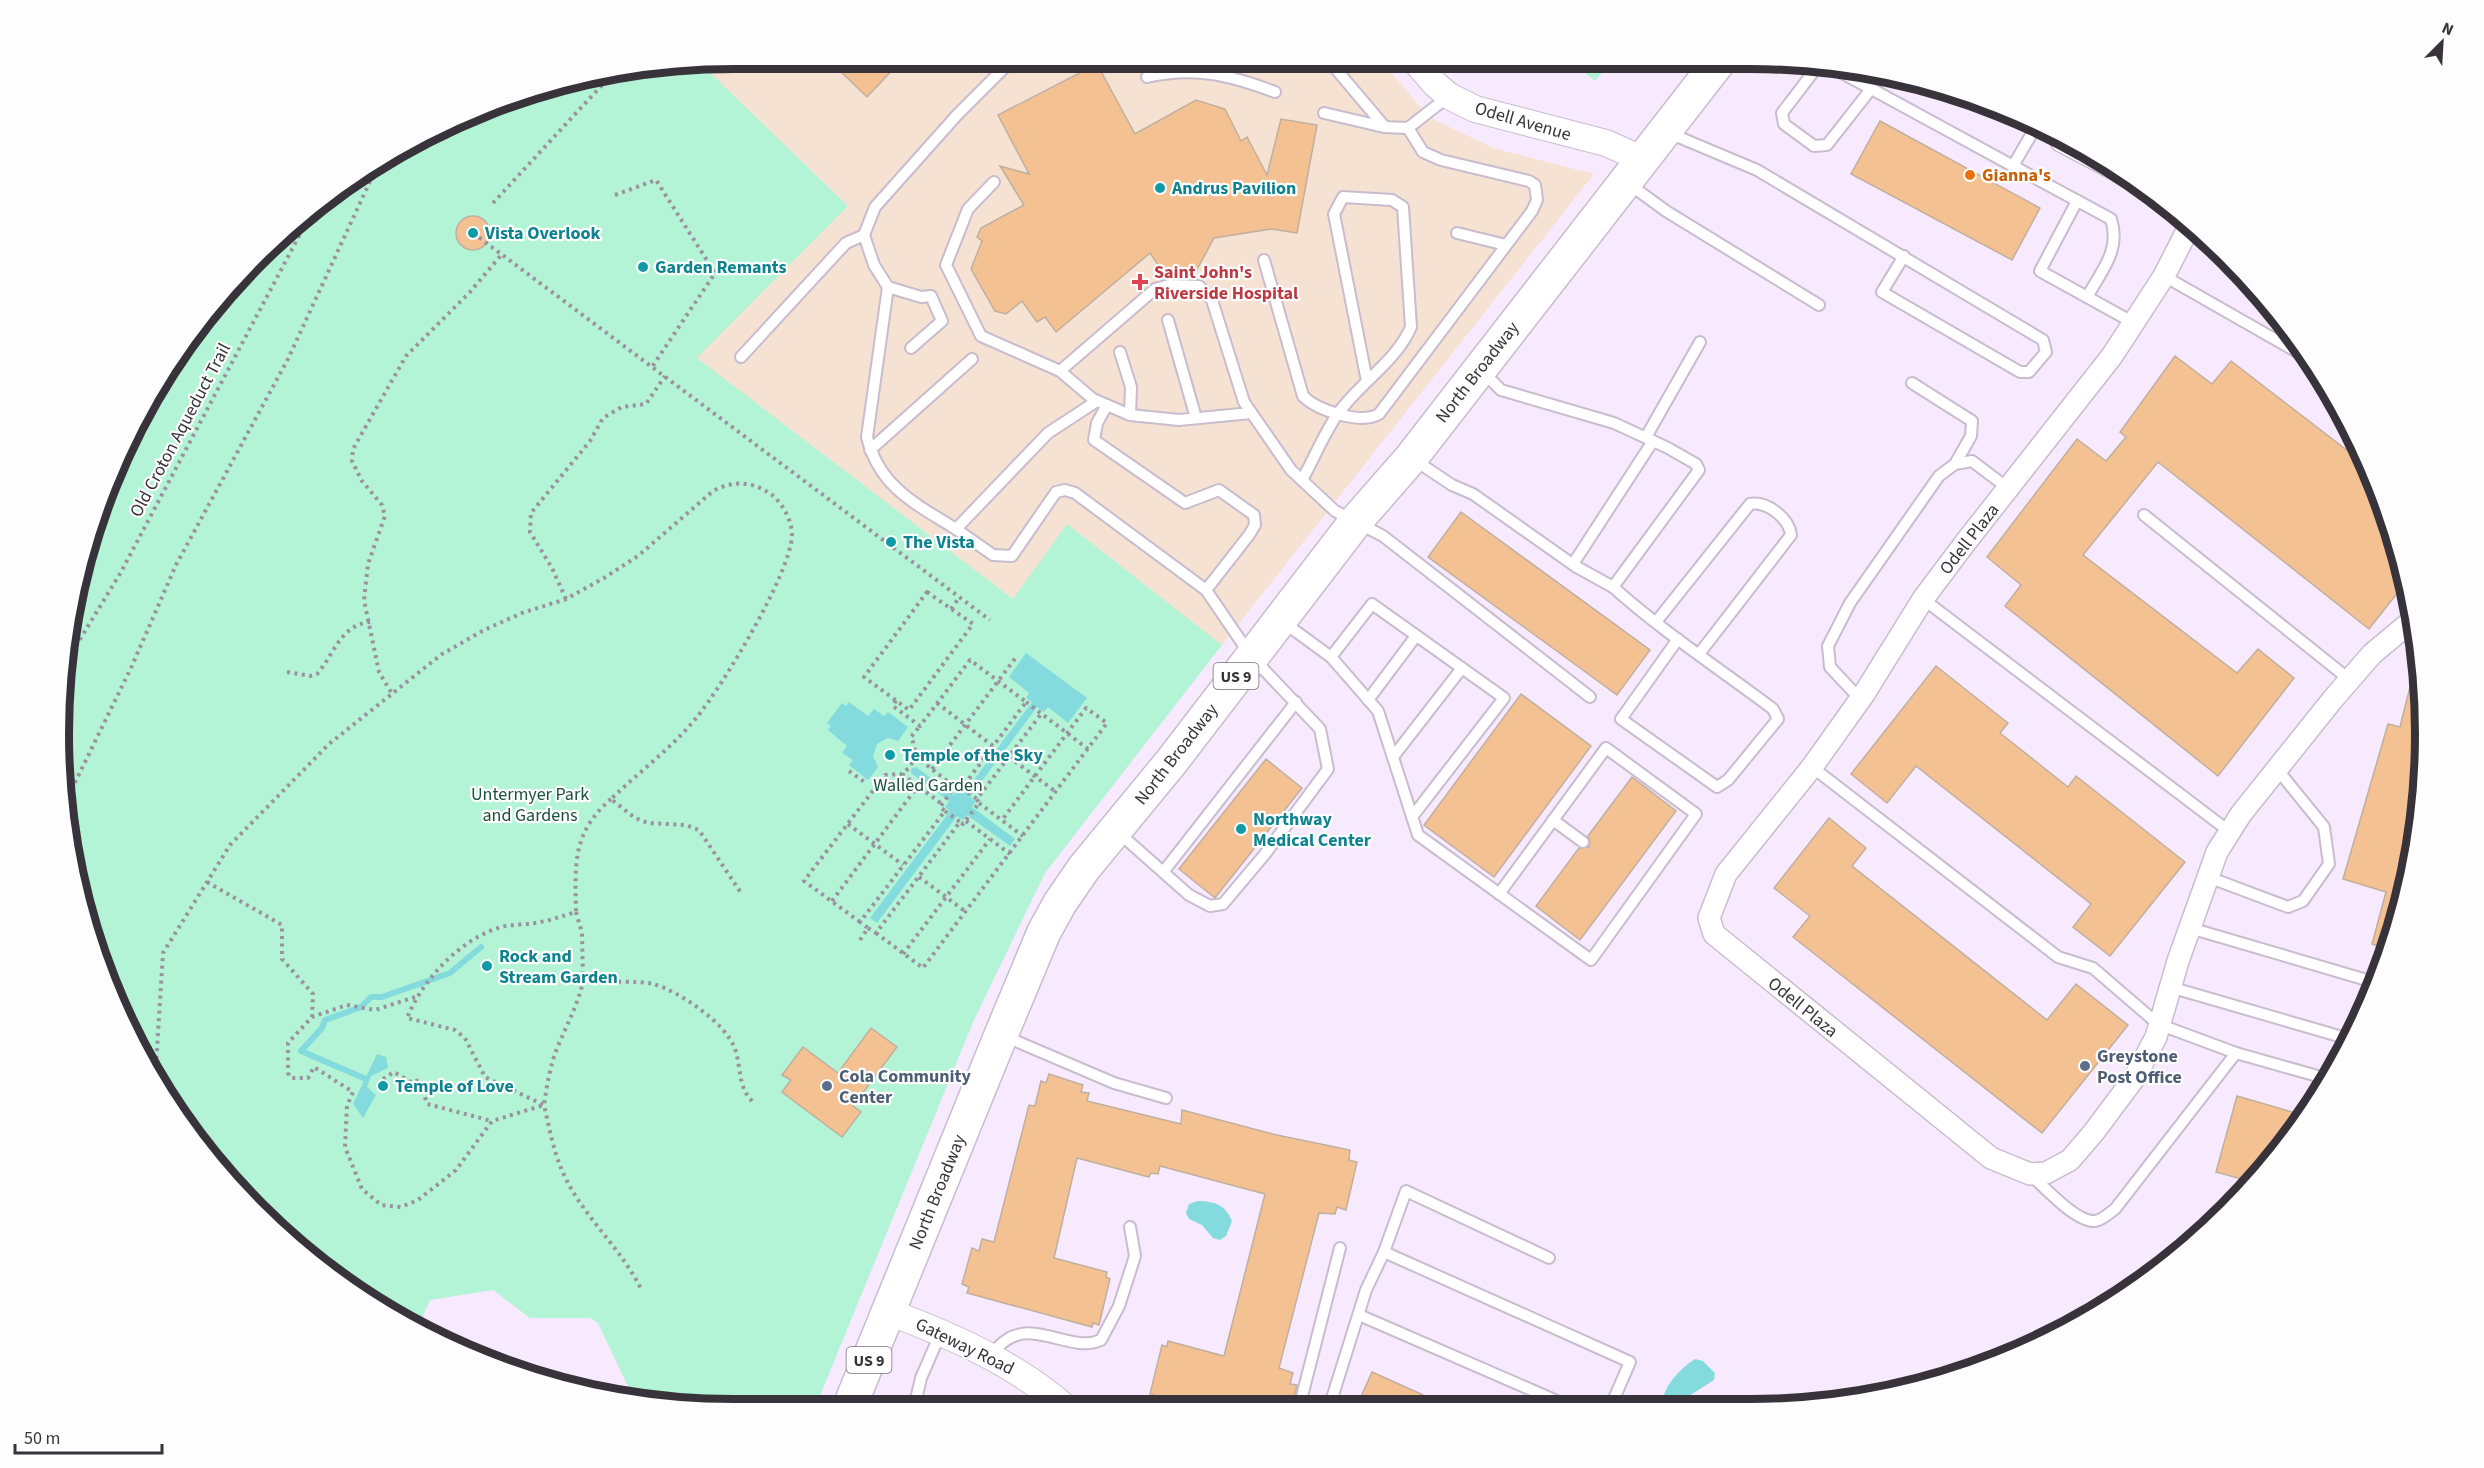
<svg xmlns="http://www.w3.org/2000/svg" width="2484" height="1468" font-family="'Source Sans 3',sans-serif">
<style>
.medical{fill:#f5e2d2}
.green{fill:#b3f3d6}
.water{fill:#84dbde}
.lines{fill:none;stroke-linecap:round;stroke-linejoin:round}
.stream{stroke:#84dbde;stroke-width:6}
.building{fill:#f4c193;stroke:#c0af9f;stroke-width:1.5}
.service-casing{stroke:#c8bcce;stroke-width:14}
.minor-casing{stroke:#c8bcce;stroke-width:24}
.tertiary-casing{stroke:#c8bcce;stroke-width:28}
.primary-casing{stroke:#c8bcce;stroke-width:36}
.path{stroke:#9b919f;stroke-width:4;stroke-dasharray:3 4.5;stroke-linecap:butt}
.service{stroke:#fff;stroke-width:10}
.minor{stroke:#fff;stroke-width:21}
.tertiary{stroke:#fff;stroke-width:26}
.primary{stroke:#fff;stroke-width:33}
.food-dot{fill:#e8710a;stroke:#fdfdfd;stroke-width:2}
.culture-dot{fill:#0f9aa8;stroke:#fdfdfd;stroke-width:2}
.health-dot{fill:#e0444e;stroke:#fdfdfd;stroke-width:2}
.service-dot{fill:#5c6f8a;stroke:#fdfdfd;stroke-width:2}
.labels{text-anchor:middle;stroke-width:4.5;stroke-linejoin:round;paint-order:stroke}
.shield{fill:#fdfdfd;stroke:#737074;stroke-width:1.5}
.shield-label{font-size:16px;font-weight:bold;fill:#38333a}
.street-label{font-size:18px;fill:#38333a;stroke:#fdfdfd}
.food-label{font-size:18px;font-weight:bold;fill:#c56008;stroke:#fdfdfd;text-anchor:start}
.culture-label{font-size:18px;font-weight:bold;fill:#0d838f;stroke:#fdfdfd;text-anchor:start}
.health-label{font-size:18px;font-weight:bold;fill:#be3a42;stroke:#fdfdfd;text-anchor:start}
.park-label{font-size:18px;fill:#1a513d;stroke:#fdfdfd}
.service-label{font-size:18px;font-weight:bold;fill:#4e5e75;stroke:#fdfdfd;text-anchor:start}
.rim{fill:none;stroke:#38333a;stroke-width:8}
</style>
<rect width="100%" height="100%" fill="#f8eafe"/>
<!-- medical -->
<polygon class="medical" points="1382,62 1429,117 1493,148 1594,174 1222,645 1067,525 1013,599 696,358 848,206 701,64"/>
<!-- green -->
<g class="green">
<polygon points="1571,61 1612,61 1595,81"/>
<polygon points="645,64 701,64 848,206 697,358 1013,599 1067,524 1222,645 1045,873 974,1020 815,1408 689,1408 633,1397 598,1323 590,1318 530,1318 493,1290 430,1300 419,1325 359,1296 288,1242 198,1145 149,1071 94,951 71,865 59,734 82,559 128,436 173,358 256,257 323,198 435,128 517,94"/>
</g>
<!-- water -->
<g class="water">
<polygon points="1026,653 1087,698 1068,723 1048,707 1044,712 1037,707 970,797 976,801 972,807 1015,839 1010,846 967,815 963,820 957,816 877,923 870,918 950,811 945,807 949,801 911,773 911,769 916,767 954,795 959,789 964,793 1032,702 1026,698 1029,693 1009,677"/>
<polygon points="849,702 868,716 874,709 884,716 888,712 908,727 898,741 888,738 877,744 873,756 878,767 868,780 849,765 853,760 842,753 847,746 828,730 831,726 827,723 842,703 846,706"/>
<polygon points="377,1054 386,1057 388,1068 371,1076 367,1087 376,1095 363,1118 353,1104"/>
<path d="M1198,1201c16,0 28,4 34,20l-6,15 -6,4 -7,-2 -11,-13 -13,-6 -3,-6 3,-9z"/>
<path d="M1695,1359l8,2 12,12 -1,7 -22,14 -13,14 -19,-1c5,-22 17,-36 35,-48z"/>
</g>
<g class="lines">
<!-- stream -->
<polyline class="stream" points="366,1079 301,1051 322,1028 325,1020 361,1007 371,997 382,997 450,973 481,947"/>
</g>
<!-- building -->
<g class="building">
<polygon points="899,63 867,97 833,64 863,64"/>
<polygon points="1097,64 1135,134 1196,100 1225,109 1241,141 1247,137 1267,175 1281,119 1317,125 1297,233 1271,229 1214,238 1194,275 1180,274 1167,278 1150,253 1056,332 1045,317 1037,322 1022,301 1006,314 995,311 971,269 982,241 977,237 981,228 1024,205 1000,166 1029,174 998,115"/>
<polygon points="1880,121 2040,208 2012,260 1851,174"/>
<circle cx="473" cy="233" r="17"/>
<polygon points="2175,356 2212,384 2231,361 2370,468 2406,582 2369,629 2158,462 2083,555 2237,673 2258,649 2294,678 2218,776 2005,606 2021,585 1987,557 2077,439 2106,461 2126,437 2120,432"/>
<polygon points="1461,512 1650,650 1617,695 1428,557"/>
<polygon points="2416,663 2426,734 2413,865 2387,949 2372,944 2386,892 2343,879 2388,724 2400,727"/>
<polygon points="1936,666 2008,723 2000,733 2068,787 2076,776 2185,862 2110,956 2073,927 2091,904 1916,766 1887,803 1851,774"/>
<polygon points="1521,694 1591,746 1494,877 1424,825"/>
<polygon points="1266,759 1302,788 1215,898 1179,869"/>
<polygon points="1632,777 1676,811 1580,940 1536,906 1579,848 1589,847 1590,842 1588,836"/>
<polygon points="1829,818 1866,848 1852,866 2047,1020 2076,984 2128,1025 2042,1133 1793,937 1810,916 1774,888"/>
<polygon points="871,1028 897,1047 853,1106 861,1112 842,1137 782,1092 791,1080 782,1075 803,1047 838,1073"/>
<polygon points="1049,1074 1083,1085 1081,1092 1089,1093 1087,1101 1181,1124 1182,1110 1277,1135 1350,1150 1349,1160 1357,1162 1346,1210 1337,1207 1335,1214 1319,1213 1279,1368 1293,1373 1290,1384 1297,1385 1292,1408 1189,1408 1153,1399 1154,1395 1150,1394 1162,1345 1167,1347 1168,1341 1224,1356 1265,1194 1160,1166 1158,1174 1151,1173 1149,1177 1077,1158 1054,1258 1107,1272 1106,1277 1110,1279 1099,1325 1093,1323 1092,1327 967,1293 969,1287 962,1284 972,1248 979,1251 982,1239 994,1242 1029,1105 1035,1106 1041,1081 1046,1083"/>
<polygon points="2237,1096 2306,1116 2252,1182 2216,1172"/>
<polygon points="1372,1372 1421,1394 1448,1408 1356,1408"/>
</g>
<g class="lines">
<!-- service casing -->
<g class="service-casing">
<g id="service">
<polyline points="1330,62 1384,126"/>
<polyline points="1830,67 1817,67 1782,113 1784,124 1814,146 1827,145 1871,89"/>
<polyline points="1833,68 2013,166"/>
<path d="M1147,77c48,-11 83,-2 128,15"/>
<polyline points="1324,113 1384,127 1408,128 1449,96"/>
<path d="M2035,128l-22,38 98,53c10,31 -9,51 -24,78l47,26"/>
<polyline points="1669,133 1757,170 2043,340 2046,352 2029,372 2020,372 1882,292 1904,256"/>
<polyline points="994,182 968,209 946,265 981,336 1060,371 1093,399 1130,415 1179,420 1251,413"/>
<polyline points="1629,184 1666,211 1819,305"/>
<polyline points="2077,201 2040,271 2087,297"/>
<polyline points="1457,233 1506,245"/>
<path d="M1264,260l39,136c14,14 57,29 76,18l153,-203 5,-11 -2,-15 -6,-4 -88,-21 -18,-8 -15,-24"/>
<polyline points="2164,276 2313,361"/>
<path d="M888,287l-21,150c12,50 49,67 89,92l92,-96 49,-32"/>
<polyline points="1168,320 1196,418"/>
<polyline points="911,348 942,321 931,296 921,297 888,287 874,265 864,235 875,207 957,115 1009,63"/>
<polyline points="1120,352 1131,387 1130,415"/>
<polyline points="741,357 846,243 864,235"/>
<polyline points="1060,371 1155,289 1169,285 1199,286 1212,300 1244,402 1291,470 1335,511 1383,536 1590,697"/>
<polyline points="1912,383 1972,421 1971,436 1955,464"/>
<polyline points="1646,437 1700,342"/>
<polyline points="870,450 972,359"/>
<polyline points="1413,459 1452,485 1473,494 1575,566 1613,587 1699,470 1696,464 1668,448 1614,423 1501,390 1482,371"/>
<path d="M1302,480c12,-21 21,-45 35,-65 21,-31 59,-53 74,-88l-8,-120 -11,-7 -49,-3 -9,17 33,167"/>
<polyline points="2144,515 2350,680"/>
<polyline points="956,529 993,555 1012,556 1056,492 1065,490 1075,493 1206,590 1249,535 1255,525 1254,515 1219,490 1185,503 1094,440 1097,423 1107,405"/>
<polyline points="1573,564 1653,441"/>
<path d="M1613,587c50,45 107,82 160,122l5,10 -50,61 -11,7 -96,-68 57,-80"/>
<polyline points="1923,599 2230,832"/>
<polyline points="1283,622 1331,657 1378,711 1418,835 1591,960 1696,814 1606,748 1499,894"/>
<path d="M1656,622l94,-118c17,-3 39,14 41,31l-92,119"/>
<polyline points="1331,657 1372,604 1504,698 1412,817"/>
<polyline points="1860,699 1830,667 1828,646 1850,603 1939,476 1955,464 1972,461 2009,489"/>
<polyline points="1368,700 1416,636"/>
<polyline points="1393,757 1462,668"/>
<polyline points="1812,767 2058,957 2093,968 2158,1024 2236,1053"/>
<polyline points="1553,820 1583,842"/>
<polyline points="1119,833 1189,895 1210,906 1223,904 1265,854 1328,769 1320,729 1251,656 1206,590"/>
<polyline points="1164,871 1296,702"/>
<polyline points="2208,877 2288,907 2303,901 2329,864 2324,827 2277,769"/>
<polyline points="2190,928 2377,983"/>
<polyline points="2170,987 2349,1039"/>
<polyline points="1004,1036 1114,1083 1166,1098"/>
<path d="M2030,1174c14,13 47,49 65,47 8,-1 14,-8 20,-12l121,-156 92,26"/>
<polyline points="1384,1252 1406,1191 1549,1258"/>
<polyline points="1359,1315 1573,1408"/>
<path d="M990,1356c5,-6 11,-13 18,-17 28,-18 65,14 93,1l18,-34 16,-50 -5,-29"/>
<polyline points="914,1408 921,1378 941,1332"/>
<polyline points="1299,1408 1340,1248"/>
<polyline points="1329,1408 1366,1290 1384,1252 1630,1362 1610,1408"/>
</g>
</g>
<!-- minor casing -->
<g class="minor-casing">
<g id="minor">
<polyline points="2061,141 2135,180"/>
<polyline points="2190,225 2164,276 2112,356 1965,543 1923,599 1864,694 1812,767 1726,874 1709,918 1714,934 1991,1158 2030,1174 2046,1173 2070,1160 2094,1132 2135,1077 2156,1037 2178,961 2217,852 2241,814 2333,699 2372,654 2414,619"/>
</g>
</g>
<!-- tertiary casing -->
<g class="tertiary-casing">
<g id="tertiary">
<polyline points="1415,61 1435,84 1449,96 1475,109 1606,143 1644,160"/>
<path d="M889,1312c63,24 126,51 177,96"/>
</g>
</g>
<!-- primary casing -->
<g class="primary-casing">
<polyline id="primary" points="849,1408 1001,1035 1044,932 1060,903 1084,868 1172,761 1356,521 1411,458 1720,60"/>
</g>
<!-- path -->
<g class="path">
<polyline points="430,132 435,134 439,127"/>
<polyline points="615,195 656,180 715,273 652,367"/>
<polyline points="493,203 615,71"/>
<polyline points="473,233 990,620"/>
<polygon points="927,592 973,624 909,710 864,677"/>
<polyline points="566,599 552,568 530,532 531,513 590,441 603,418 622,407 646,404 665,376"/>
<polyline points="951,609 959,598"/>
<polyline points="68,659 121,572 299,236 309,210"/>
<path d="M287,672l23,4 7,-2c17,-19 23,-49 53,-52"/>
<polyline points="391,692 379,672 364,600 368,564 385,516 382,505 362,481 352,461 353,449 406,356 470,292 502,254"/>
<polyline points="1026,702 1088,749"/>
<polyline points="937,703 993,746"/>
<polyline points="915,756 955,787"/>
<polyline points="1009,757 1056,792"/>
<polyline points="932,769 1017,656"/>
<polyline points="849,771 866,783"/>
<polyline points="902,774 942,804"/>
<polyline points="962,788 977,799"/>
<path d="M611,799c-39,34 -36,65 -35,113 -14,4 -27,9 -41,11 -12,2 -26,1 -37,5 -40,13 -76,53 -91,90l48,12 10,8 20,39 59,28c5,21 9,44 17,63 18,45 59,78 80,121"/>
<polyline points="65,803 131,668 176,565 288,359 378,164"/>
<polyline points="979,803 1023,836"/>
<polyline points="945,811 960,822"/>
<polyline points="966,821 1010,854"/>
<polyline points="848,824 903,865"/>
<polyline points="919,877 966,912"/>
<polyline points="207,882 282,925 282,959 313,994 312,1017"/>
<polyline points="832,901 918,786"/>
<path d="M576,912l6,21 1,48c20,2 54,-1 70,3 26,7 73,39 82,65 7,21 2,39 20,55"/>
<path d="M860,922l-56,-41 81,-106 17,-1c13,-10 16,-22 9,-37l9,-11"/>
<polyline points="868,928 876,933 960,822 963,824 979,803 977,799 1041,714"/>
<polyline points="876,933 923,968 1107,723 1086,708 1002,820"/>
<polyline points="860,940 868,928 860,922 945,811 940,807 957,784 962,788 1026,702 970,660 920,726 893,706 896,700"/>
<polyline points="903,954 990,839"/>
<path d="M415,997l-40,13 -28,-5 -35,12 -24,26v30l3,5h17l6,-11 39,25 -6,14 -2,41 17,42 19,16 20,2 17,-7 38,-30 36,-49 52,-16c3,-20 6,-40 14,-59 9,-22 20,-41 25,-65"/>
<polyline points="383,1079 394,1072 411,1082 420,1080 427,1104 492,1121"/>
<path d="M155,1081l8,-128 67,-108 99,-101 113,-90 42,-24 38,-17 44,-14 38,-21 34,-22 75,-65c20,-11 40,-10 59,4 11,9 20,26 20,40 -1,38 -69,150 -95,182 -24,30 -58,55 -86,82l24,19 13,5 38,2 13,5 42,63"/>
</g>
<!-- service -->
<use href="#service" class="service"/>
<!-- minor -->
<use href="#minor" class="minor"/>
<!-- tertiary -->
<use href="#tertiary" class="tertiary"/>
<!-- primary -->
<use href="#primary" class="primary"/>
</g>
<!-- markers -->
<circle class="food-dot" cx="1970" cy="175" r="6"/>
<g class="culture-dot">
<circle cx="1160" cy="188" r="6"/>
<circle cx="473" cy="233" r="6"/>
<circle cx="643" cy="267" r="6"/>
<circle cx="891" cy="542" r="6"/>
<circle cx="890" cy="755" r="6"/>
<circle cx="1241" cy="829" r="6"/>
<circle cx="487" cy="966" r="6"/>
<circle cx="383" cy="1086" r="6"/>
</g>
<path class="health-dot" d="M1137 273h6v6h6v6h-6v6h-6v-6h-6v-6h6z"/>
<g class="service-dot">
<circle cx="2085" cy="1066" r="6"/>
<circle cx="827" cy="1086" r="6"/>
</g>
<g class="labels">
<!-- shield labels -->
<g class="shield">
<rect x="1213.5" y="663" width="45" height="26" rx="4.5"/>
<rect x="846.5" y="1347" width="45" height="26" rx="4.5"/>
</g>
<g class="shield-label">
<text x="1236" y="682">US 9</text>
<text x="869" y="1366">US 9</text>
</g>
<!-- street labels -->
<g class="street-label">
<text transform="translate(1523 121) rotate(16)" y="6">Odell Avenue</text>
<text transform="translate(1477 372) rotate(-52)" y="6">North Broadway</text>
<text transform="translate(180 430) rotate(-62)" y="6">Old Croton Aqueduct Trail</text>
<text transform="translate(1969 539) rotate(-52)" y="6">Odell Plaza</text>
<text transform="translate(1176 754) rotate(-52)" y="6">North Broadway</text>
<text transform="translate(1803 1007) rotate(39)" y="6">Odell Plaza</text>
<text transform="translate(937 1192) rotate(-68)" y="6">North Broadway</text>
<text transform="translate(965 1346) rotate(26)" y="6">Gateway Road</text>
</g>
<!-- food labels -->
<g class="food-label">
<text x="1982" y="181">Gianna's</text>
</g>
<!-- culture labels -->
<g class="culture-label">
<text x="1172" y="194">Andrus Pavilion</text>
<text x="485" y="239">Vista Overlook</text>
<text x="655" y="273">Garden Remants</text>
<text x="903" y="548">The Vista</text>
<text x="902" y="761">Temple of the Sky</text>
<text x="1253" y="825">Northway<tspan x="1253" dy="21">Medical Center</tspan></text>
<text x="499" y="962">Rock and<tspan x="499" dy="21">Stream Garden</tspan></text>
<text x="395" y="1092">Temple of Love</text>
</g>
<!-- health labels -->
<g class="health-label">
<text x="1154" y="278">Saint John's<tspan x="1154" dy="21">Riverside Hospital</tspan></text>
</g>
<!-- park labels -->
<g class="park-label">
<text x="928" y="791">Walled Garden</text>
<text x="530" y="800">Untermyer Park<tspan x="530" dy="21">and Gardens</tspan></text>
</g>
<!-- service labels -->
<g class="service-label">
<text x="2097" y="1062">Greystone<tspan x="2097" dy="21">Post Office</tspan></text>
<text x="839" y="1082">Cola Community<tspan x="839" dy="21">Center</tspan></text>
</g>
</g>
<!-- crop -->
<path d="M0 0H2484V1468H0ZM734 69H1750A665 665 0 0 1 2415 734V734A665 665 0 0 1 1750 1399H734A665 665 0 0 1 69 734V734A665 665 0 0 1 734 69Z" fill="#fdfdfd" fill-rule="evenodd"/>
<path class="rim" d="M734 69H1750A665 665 0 0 1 2415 734V734A665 665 0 0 1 1750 1399H734A665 665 0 0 1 69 734V734A665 665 0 0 1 734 69Z"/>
<!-- north arrow -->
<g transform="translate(2442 42) rotate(24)" stroke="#fdfdfd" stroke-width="4.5" paint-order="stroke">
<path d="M0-4.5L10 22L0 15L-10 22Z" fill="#38333a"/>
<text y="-9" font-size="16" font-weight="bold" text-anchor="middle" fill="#38333a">N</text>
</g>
<!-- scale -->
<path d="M15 1444v9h147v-9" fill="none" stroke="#38333a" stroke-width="3"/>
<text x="24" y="1444" font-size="18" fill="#38333a" stroke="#fdfdfd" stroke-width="4.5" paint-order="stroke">50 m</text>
</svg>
